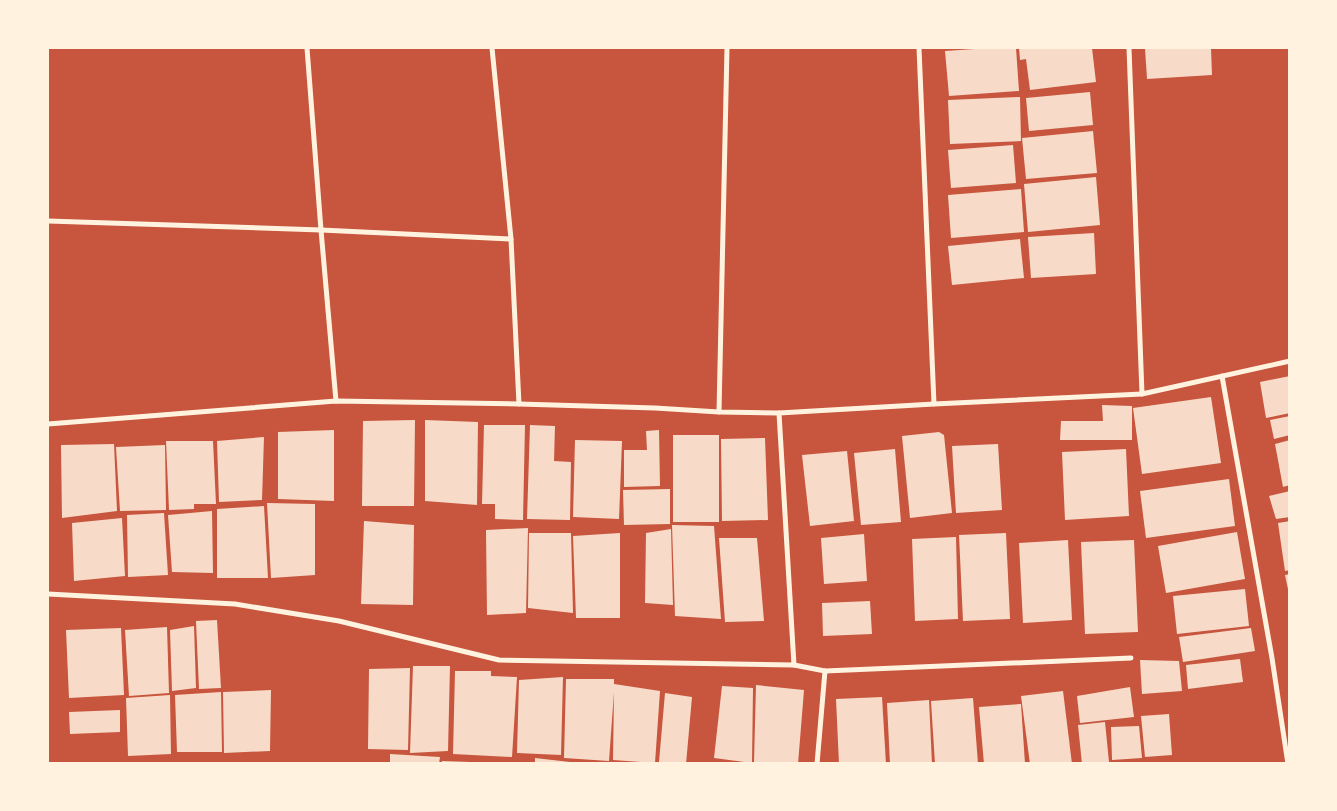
<svg xmlns="http://www.w3.org/2000/svg" width="1337" height="811" font-family="Mulish,sans-serif">
<style>
.building{fill:#f7dbc8}
.lines{fill:none;stroke-linecap:round;stroke-linejoin:round}
.minor{stroke:#fff3e0;stroke-width:5}
</style>
<rect width="100%" height="100%" fill="#c8553d"/>
<!-- building -->
<g class="building">
<polygon points="989,48 1016,48 1019,91 949,96 945,51"/>
<polygon points="1019,48 1092,48 1096,82 1030,90 1026,59 1020,60"/>
<polygon points="1145,48 1211,48 1212,75 1147,79"/>
<polygon points="1090,92 1093,125 1029,131 1026,98"/>
<polygon points="1020,97 1021,141 950,144 948,100"/>
<polygon points="1093,131 1097,173 1026,179 1022,138"/>
<polygon points="1013,145 1016,183 951,188 948,150"/>
<polygon points="1096,177 1100,225 1028,232 1024,184"/>
<polygon points="1021,189 1024,232 951,238 948,195"/>
<polygon points="1094,233 1096,274 1031,278 1028,237"/>
<polygon points="1020,239 1024,278 952,285 948,246"/>
<polygon points="1290,376 1290,413 1266,418 1260,382"/>
<polygon points="1211,397 1221,463 1142,474 1133,408"/>
<polygon points="1102,405 1132,406 1132,440 1060,440 1061,421 1103,421"/>
<polygon points="1290,416 1290,435 1274,439 1270,420"/>
<polygon points="415,420 414,506 362,506 363,421"/>
<polygon points="425,420 478,422 477,505 425,501"/>
<polygon points="484,425 525,425 523,520 495,519 495,504 482,504"/>
<polygon points="530,425 555,426 554,461 571,462 570,520 527,519"/>
<polygon points="334,430 334,501 278,499 278,432"/>
<polygon points="659,430 660,486 624,487 624,450 647,450 646,431"/>
<polygon points="939,432 944,435 952,513 910,518 902,436"/>
<rect x="673" y="435" width="46" height="87"/>
<polygon points="264,437 262,500 219,502 217,441"/>
<polygon points="765,438 768,520 722,521 721,439"/>
<polygon points="575,440 622,441 619,519 573,517"/>
<polygon points="1290,440 1290,485 1283,487 1275,444"/>
<polygon points="166,441 213,441 216,504 194,504 194,509 169,510"/>
<polygon points="114,444 117,511 62,518 61,445"/>
<polygon points="998,444 1002,510 956,513 952,446"/>
<polygon points="165,445 166,510 120,511 116,447"/>
<polygon points="895,449 901,522 861,525 854,453"/>
<polygon points="1126,449 1129,516 1065,520 1062,452"/>
<polygon points="847,451 854,521 810,526 802,455"/>
<polygon points="1229,479 1235,526 1146,538 1140,491"/>
<polygon points="670,489 670,524 624,525 623,490"/>
<polygon points="1290,491 1290,517 1276,519 1269,496"/>
<polygon points="267,503 315,504 315,575 271,578"/>
<polygon points="264,506 268,578 217,578 217,509"/>
<polygon points="212,511 213,573 172,572 168,515"/>
<polygon points="164,513 168,575 128,577 127,515"/>
<polygon points="122,518 125,576 74,581 72,523"/>
<polygon points="364,521 414,525 413,605 361,604"/>
<polygon points="1290,521 1290,570 1285,571 1278,523"/>
<polygon points="672,525 714,526 721,619 675,616"/>
<polygon points="528,528 526,613 487,615 486,530"/>
<polygon points="671,529 673,605 645,603 646,533"/>
<polygon points="1237,532 1245,579 1166,593 1158,546"/>
<polygon points="529,533 571,533 573,613 528,608"/>
<polygon points="620,533 620,618 576,618 573,536"/>
<polygon points="1006,533 1010,619 963,621 959,535"/>
<polygon points="864,534 867,581 824,584 821,538"/>
<polygon points="956,537 958,619 915,621 912,539"/>
<polygon points="719,538 757,538 764,621 725,622"/>
<polygon points="1068,540 1072,620 1023,623 1019,543"/>
<polygon points="1134,540 1138,632 1085,634 1081,542"/>
<polygon points="1290,574 1290,594 1289,594 1285,575"/>
<polygon points="1245,589 1249,626 1177,634 1173,596"/>
<polygon points="870,601 872,634 823,636 822,603"/>
<polygon points="217,620 221,688 199,689 196,621"/>
<polygon points="194,626 196,688 172,691 170,630"/>
<polygon points="167,627 169,693 129,696 125,630"/>
<polygon points="121,628 124,695 69,698 66,630"/>
<polygon points="1251,628 1255,651 1183,662 1179,637"/>
<polygon points="1240,659 1243,682 1188,689 1186,665"/>
<polygon points="1140,660 1179,661 1182,691 1142,694"/>
<polygon points="413,666 450,666 448,751 410,753"/>
<polygon points="410,668 408,750 368,749 369,669"/>
<polygon points="455,671 491,671 491,676 517,677 512,757 453,754"/>
<polygon points="563,677 561,755 517,753 519,680"/>
<polygon points="566,679 614,679 614,684 660,691 655,763 613,760 614,692 609,761 564,758"/>
<polygon points="756,685 804,690 798,764 754,762"/>
<polygon points="722,686 753,688 752,763 714,758"/>
<polygon points="1130,687 1134,717 1080,723 1077,696"/>
<polygon points="271,690 270,751 224,753 223,692"/>
<polygon points="1063,691 1072,764 1030,764 1021,696"/>
<polygon points="221,692 222,752 177,752 175,695"/>
<polygon points="665,693 692,697 686,764 659,762"/>
<polygon points="170,695 171,754 128,756 126,698"/>
<polygon points="882,697 886,764 839,764 836,699"/>
<polygon points="973,698 978,764 935,764 931,701"/>
<polygon points="929,700 932,764 890,764 887,703"/>
<polygon points="1021,704 1025,764 984,764 979,707"/>
<polygon points="120,710 120,732 70,734 69,712"/>
<polygon points="1169,714 1172,755 1145,757 1141,716"/>
<polygon points="1105,722 1109,762 1082,764 1078,725"/>
<polygon points="1139,726 1142,758 1112,760 1111,727"/>
<polygon points="390,754 440,757 439,764 390,764"/>
<polygon points="535,758 570,762 570,764 535,764"/>
<polygon points="442,761 470,762 470,764 442,764"/>
</g>
<g class="lines">
<!-- minor -->
<g class="minor">
<polyline points="307,48 321,230 336,401"/>
<polyline points="492,48 511,239 519,404"/>
<polyline points="919,48 934,404"/>
<polyline points="1129,48 1142,394 1290,361"/>
<polyline points="48,221 321,230 511,239"/>
<polyline points="1222,376 1272,658 1288,764"/>
<polyline points="719,412 727,48"/>
<polyline points="779,413 794,665 825,671 1131,658"/>
<polyline points="48,424 336,401 519,404 655,408 719,412 779,413 934,404 1142,394"/>
<polyline points="48,594 235,604 339,621 499,660 794,665"/>
<polyline points="817,764 825,671"/>
</g>
</g>
<!-- border -->
<rect width="1337" height="811" fill="none" stroke="#fff3e0" stroke-width="98"/>
</svg>
